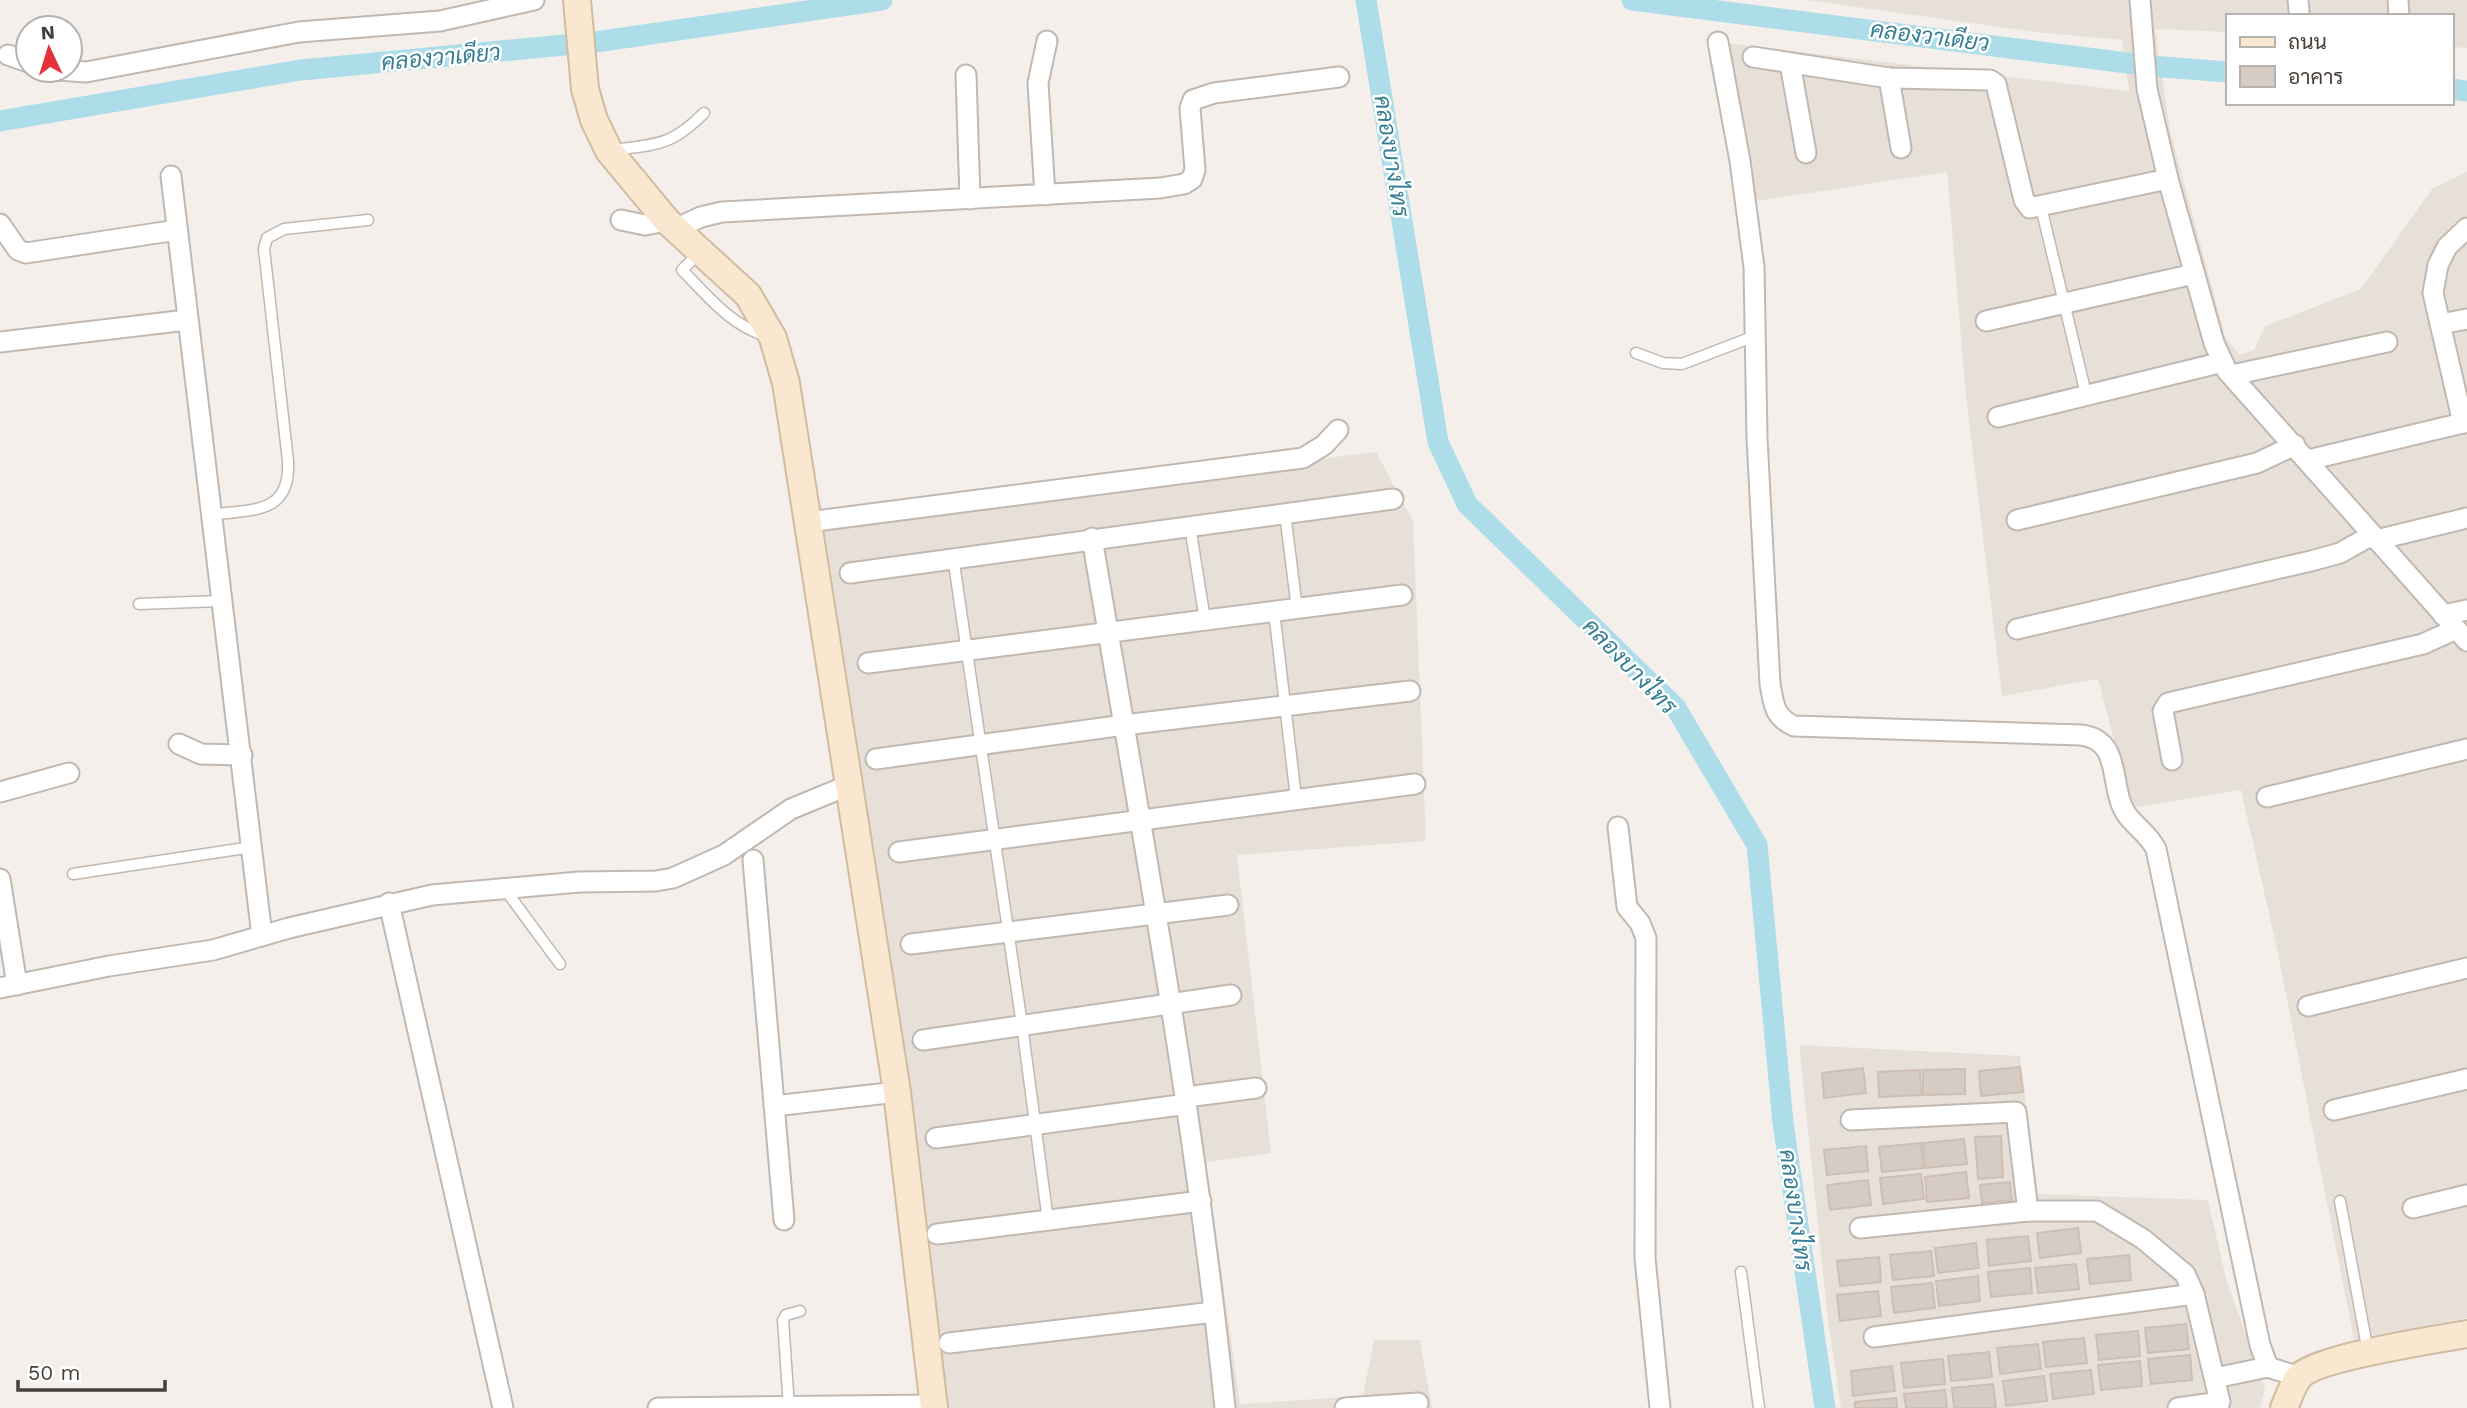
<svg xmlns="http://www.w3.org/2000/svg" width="2467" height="1408" font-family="'Work Sans',Sarabun,sans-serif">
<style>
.residential{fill:#e7e0d9}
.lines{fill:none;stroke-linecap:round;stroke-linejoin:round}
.canal{stroke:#aeddea;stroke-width:21}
.building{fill:#d7ccc4;stroke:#cebfb5;stroke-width:2}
.lane-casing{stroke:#c1b8b1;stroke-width:13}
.street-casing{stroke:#c1b8b1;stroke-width:23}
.secondary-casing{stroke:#d1bba1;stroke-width:30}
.lane{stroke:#fff;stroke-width:10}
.street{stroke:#fff;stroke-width:19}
.secondary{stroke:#f9e7cf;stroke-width:26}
.labels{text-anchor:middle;stroke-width:5;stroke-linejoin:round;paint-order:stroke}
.water-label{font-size:23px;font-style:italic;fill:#367e92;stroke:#fff}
</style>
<rect width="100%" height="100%" fill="#f4efeb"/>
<!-- residential -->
<g class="residential">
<polygon points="1806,0 2467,0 2467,48 2451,47 2451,16 2227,16 2227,32 2155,29 2170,130 2225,336 2239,355 2254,350 2265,326 2361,289 2432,189 2467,172 2467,1318 2354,1339 2277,949 2241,790 2132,808 2098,679 2002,696 1965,387 1947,172 1757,201 1718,42 2129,91 2122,40 2035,32"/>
<polygon points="1376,452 1413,521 1426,841 1237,855 1271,1153 1206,1162 1240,1404 1363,1396 1374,1340 1420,1340 1432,1408 942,1408 882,924 823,520"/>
<polygon points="1799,1045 2020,1056 2038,1194 2208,1200 2226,1279 2265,1388 2260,1408 1841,1408 1828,1320"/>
</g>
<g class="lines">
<!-- canal -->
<g class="canal">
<polyline points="1366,0 1438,442 1467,504 1676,708 1757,845 1783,1123 1825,1408"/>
<polyline points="1632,0 2151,66 2227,72"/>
<polyline points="2451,89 2467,91"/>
<polyline points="0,121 301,70 596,42 882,0"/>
</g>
</g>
<!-- building -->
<g class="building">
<polygon points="2020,1067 2023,1092 1981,1096 1979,1071"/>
<polygon points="1863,1068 1866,1093 1824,1098 1822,1073"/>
<polygon points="1965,1069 1965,1094 1923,1095 1923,1070"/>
<polygon points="1920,1070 1921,1095 1879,1097 1878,1072"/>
<polygon points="2001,1136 2003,1177 1978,1179 1975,1137"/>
<polygon points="1964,1139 1967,1164 1925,1168 1923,1143"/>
<polygon points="1921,1143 1923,1168 1882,1172 1879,1147"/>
<polygon points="1866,1146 1868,1171 1827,1175 1824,1150"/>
<polygon points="1966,1172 1969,1198 1927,1202 1925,1177"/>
<polygon points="1921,1174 1924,1199 1883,1204 1880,1178"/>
<polygon points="1868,1180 1871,1205 1830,1210 1827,1185"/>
<polygon points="2010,1182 2012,1200 1982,1203 1980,1185"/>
<polygon points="2078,1228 2081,1253 2040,1258 2037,1233"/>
<polygon points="2028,1236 2031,1261 1989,1266 1987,1240"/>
<polygon points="1976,1243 1979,1268 1938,1273 1935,1248"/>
<polygon points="1931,1251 1934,1276 1893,1280 1890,1255"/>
<polygon points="2129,1255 2131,1280 2090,1284 2087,1259"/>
<polygon points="1879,1257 1881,1282 1840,1286 1837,1261"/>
<polygon points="2076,1264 2079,1289 2038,1293 2035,1268"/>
<polygon points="2030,1268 2032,1293 1991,1297 1988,1272"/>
<polygon points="1978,1276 1980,1301 1939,1306 1936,1281"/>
<polygon points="1932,1283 1935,1308 1894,1313 1891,1287"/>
<polygon points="1878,1291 1881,1316 1840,1321 1837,1295"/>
<polygon points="2186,1324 2189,1349 2148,1353 2145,1328"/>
<polygon points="2138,1331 2140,1356 2099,1360 2096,1335"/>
<polygon points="2084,1338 2087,1363 2046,1367 2043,1342"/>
<polygon points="2038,1344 2041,1369 2000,1374 1997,1348"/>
<polygon points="1989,1352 1992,1377 1951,1381 1948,1356"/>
<polygon points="2190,1355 2192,1380 2151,1384 2148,1359"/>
<polygon points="1943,1359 1945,1384 1904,1388 1901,1363"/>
<polygon points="2140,1361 2142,1386 2101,1390 2098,1365"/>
<polygon points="1892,1366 1895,1391 1853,1396 1851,1371"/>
<polygon points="2091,1370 2094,1394 2053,1399 2050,1374"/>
<polygon points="2044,1376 2047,1401 2006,1406 2003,1381"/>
<polygon points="1993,1384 1996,1408 1954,1408 1952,1388"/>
<polygon points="1945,1390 1947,1408 1906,1408 1904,1394"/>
<polygon points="1896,1398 1897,1408 1855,1408 1855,1402"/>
</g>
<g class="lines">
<!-- lane casing -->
<g class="lane-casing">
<g id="lane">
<path d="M613,150c45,-6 58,-4 91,-37"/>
<polyline points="2041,207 2086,394"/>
<path d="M700,252l-18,18c26,26 49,56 85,66"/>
<polyline points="1636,353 1663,363 1682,364 1755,336"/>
<polyline points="1285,513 1297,609"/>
<path d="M211,515c41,-6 80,0 77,-54l-24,-212 3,-11 17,-9 84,-9"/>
<polyline points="1190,526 1205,620"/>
<polyline points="953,557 1022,1025 1048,1221"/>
<polyline points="139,604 220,601"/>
<polyline points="1274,611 1296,798"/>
<polyline points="73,874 252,847"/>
<polyline points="504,888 560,964"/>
<polyline points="2340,1201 2368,1352"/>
<polyline points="1741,1272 1759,1408"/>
<polyline points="789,1407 783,1320 786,1315 800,1311"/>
</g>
</g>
<!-- street casing -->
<g class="street-casing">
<g id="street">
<polyline points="2140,0 2147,89 2168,179 2214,343 2227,371 2467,641"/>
<polyline points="2298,0 2299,11"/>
<polyline points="2398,0 2399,16"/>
<path d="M1718,42l22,119 14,106 3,171 13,246c4,21 4,33 24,42l287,9c43,5 27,54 46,80 10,13 21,19 29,34l104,496 8,22 31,10"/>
<polyline points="8,55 28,62"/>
<polyline points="1753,57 1889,78 1990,80 1996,84 2024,200 2030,208 2168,179"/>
<polyline points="1790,63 1806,153"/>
<polyline points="58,70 86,72 299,32 440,21 534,0"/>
<polyline points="966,75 970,199"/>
<polyline points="1889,78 1901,148"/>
<polyline points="171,176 262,936"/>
<polyline points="1045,195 1038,83 1047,41"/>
<polyline points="621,220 645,225 667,221"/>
<polyline points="0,224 18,250 26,253 177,230"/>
<polyline points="675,229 701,217 722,212 1160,188 1184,184 1192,179 1195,170 1190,108 1193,100 1214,93 1339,77"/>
<polyline points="1986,321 2194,274"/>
<polyline points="2440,324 2467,319"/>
<polyline points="0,342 187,320"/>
<polyline points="2232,375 2387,342"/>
<polyline points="1998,417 2223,362"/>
<polyline points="2463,423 2433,293 2438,265 2447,247 2467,228"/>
<polyline points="2308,460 2467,422"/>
<polyline points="2017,520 2257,463 2295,445"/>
<polyline points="808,522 1303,458 1324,445 1338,430"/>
<path d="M1092,538c49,290 103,578 133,870"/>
<polyline points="2376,540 2467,518"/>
<polyline points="850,573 1393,499"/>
<polyline points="2443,615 2467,610"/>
<polyline points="2017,629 2311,561 2340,553 2372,535"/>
<polyline points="868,663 1402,595"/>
<polyline points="179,744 201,754 242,755"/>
<polyline points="876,759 1124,725 1410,691"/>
<polyline points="2172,760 2163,711 2168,703 2423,644 2456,629"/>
<polyline points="0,792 69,773"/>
<polyline points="2267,797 2467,749"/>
<polyline points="1618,827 1627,907 1640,923 1646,938 1645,1258 1660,1408"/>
<polyline points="899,852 1415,784"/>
<polyline points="753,860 784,1220"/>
<polyline points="0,879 17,985"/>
<polyline points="389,903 503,1408"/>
<polyline points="911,944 1228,905"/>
<polyline points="0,988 109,966 213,950 289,928 432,895 579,882 656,881 673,878 724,855 791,809 849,785"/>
<polyline points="2308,1006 2467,968"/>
<polyline points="923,1040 1231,995"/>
<polyline points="1186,1097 1256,1088"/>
<polyline points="774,1106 897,1092"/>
<polyline points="2334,1110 2467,1079"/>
<polyline points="1851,1120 2016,1112 2028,1211"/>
<polyline points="936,1138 1187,1104"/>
<polyline points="2413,1208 2467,1195"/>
<polyline points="1860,1228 2028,1211 2097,1211 2143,1239 2185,1274 2194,1294 2220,1402 2178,1408"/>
<polyline points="937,1234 1201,1201"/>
<polyline points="1874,1337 2194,1294"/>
<polyline points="949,1343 1214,1312"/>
<polyline points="2215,1378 2268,1367"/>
<polyline points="658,1408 934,1405"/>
<polyline points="1345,1408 1418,1403"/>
</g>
</g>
<!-- secondary casing -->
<g class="secondary-casing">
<g id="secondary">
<polyline points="577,0 585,89 594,120 609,151 667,221 748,295 773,338 786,383 897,1092 934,1408"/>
<path d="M2284,1408c4,-9 8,-21 14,-30 15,-20 140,-39 169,-44"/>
</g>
</g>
<!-- lane -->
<use href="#lane" class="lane"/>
<!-- street -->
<use href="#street" class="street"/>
<!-- secondary -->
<use href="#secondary" class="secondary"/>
</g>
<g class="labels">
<!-- water labels -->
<g class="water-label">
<text transform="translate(1930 36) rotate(7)" y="8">คลองวาเดียว</text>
<text transform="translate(441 57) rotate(-5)" y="8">คลองวาเดียว</text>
<text transform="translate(1392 156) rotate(81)" y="8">คลองบางไทร</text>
<text transform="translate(1630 666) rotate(46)" y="8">คลองบางไทร</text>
<text transform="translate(1796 1210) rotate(82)" y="8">คลองบางไทร</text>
</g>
</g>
<!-- legend -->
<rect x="2226" y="14" width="228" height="91" fill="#ffffff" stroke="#b5b2b0" stroke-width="2"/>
<rect x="2240" y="37" width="35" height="10" fill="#f9e7cf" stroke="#b5b2b0" stroke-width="2"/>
<text x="2288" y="49" font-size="21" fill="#473f39">ถนน</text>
<rect x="2240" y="66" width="35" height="21" fill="#d7ccc4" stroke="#b5b2b0" stroke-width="2"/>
<text x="2288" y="84" font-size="21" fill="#473f39">อาคาร</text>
<!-- north arrow -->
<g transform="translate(49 49) rotate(356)"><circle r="33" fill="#ffffff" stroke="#b5b2b0" stroke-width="2"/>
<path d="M0-5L12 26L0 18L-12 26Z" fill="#e4313b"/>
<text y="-10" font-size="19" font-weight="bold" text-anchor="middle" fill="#473f39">N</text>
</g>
<!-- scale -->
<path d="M18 1380v10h147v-10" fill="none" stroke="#473f39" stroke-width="3.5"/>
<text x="28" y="1380" font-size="21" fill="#473f39" stroke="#ffffff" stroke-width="5" paint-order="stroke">50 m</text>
</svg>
